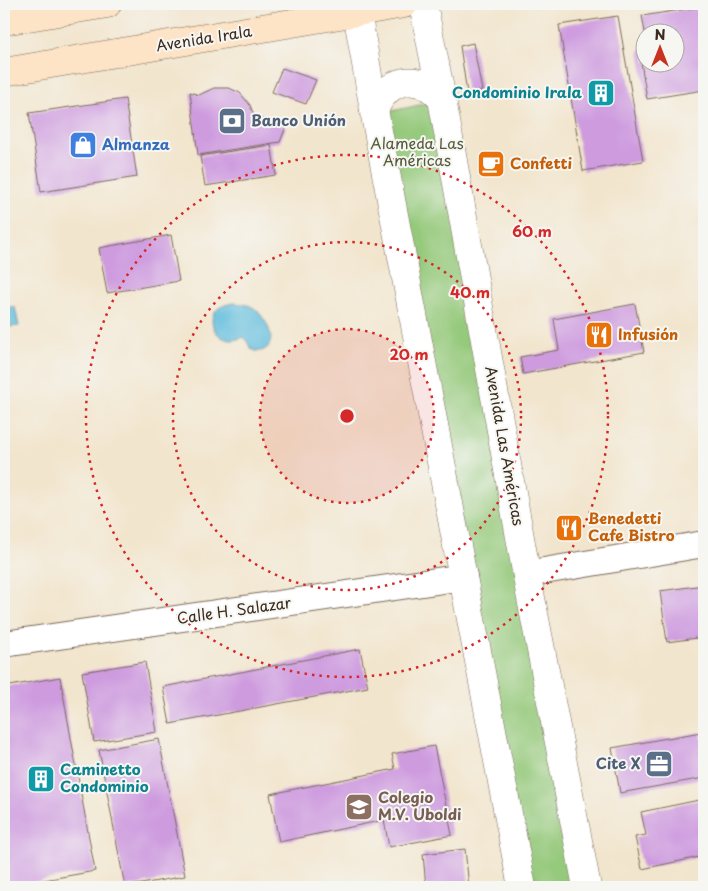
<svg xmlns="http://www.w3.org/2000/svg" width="708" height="891" font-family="'Playpen Sans',sans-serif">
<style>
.green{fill:#95c97b;stroke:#687a4c}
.water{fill:#5ebcdd;stroke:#4c737e}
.building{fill:#ce9bdf}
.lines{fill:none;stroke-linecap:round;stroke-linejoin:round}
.minor-casing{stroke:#7b6b5b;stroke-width:28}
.tertiary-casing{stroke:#7b6b5b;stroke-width:29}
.secondary-casing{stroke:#7b6b5b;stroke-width:29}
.minor{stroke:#fff;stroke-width:26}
.tertiary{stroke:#fff;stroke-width:28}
.secondary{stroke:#fee4c6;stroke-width:28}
.ring{fill:none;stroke:#d62828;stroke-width:2.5;stroke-dasharray:2.5 5}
.labels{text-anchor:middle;stroke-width:4;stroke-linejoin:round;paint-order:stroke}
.street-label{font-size:15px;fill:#3b2a1e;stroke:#f6f6f2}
.culture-label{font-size:15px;font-weight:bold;fill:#0d838f;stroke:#f6f6f2;text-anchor:end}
.service-label{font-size:15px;font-weight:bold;fill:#4e5e75;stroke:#f6f6f2;text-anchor:start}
.park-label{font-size:15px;fill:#565a3a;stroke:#f6f6f2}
.shop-label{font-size:15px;font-weight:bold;fill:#366cbe;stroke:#f6f6f2;text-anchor:start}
.food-label{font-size:15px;font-weight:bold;fill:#c56008;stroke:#f6f6f2;text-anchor:start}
.education-label{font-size:15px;font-weight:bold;fill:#785e54;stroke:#f6f6f2;text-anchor:start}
.centre{fill:#d62828;stroke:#f6f6f2;stroke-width:2.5}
.ring-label{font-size:15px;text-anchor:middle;font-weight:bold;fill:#d62828;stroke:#f6f6f2;stroke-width:4;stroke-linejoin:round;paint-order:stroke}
</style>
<rect width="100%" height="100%" fill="#f6f6f2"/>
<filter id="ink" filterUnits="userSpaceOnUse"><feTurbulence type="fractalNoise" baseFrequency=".02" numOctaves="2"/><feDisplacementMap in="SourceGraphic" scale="10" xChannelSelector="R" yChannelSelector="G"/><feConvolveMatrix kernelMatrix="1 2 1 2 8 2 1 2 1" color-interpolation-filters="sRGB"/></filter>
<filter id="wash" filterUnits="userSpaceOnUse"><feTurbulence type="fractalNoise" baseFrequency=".0096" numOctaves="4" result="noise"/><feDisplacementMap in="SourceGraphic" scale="20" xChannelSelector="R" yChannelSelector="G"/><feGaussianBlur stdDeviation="1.12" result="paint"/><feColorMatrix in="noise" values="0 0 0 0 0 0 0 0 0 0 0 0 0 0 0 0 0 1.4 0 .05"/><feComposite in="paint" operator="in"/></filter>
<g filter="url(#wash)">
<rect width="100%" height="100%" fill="#f2e5cd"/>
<!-- green -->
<polygon class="green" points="433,102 582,887 531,887 383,113"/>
<!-- water -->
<g class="water">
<path d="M235,303c6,1 13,1 19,5 8,6 20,24 16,35 -2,8 -14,11 -19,5 -3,-3 -4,-8 -7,-11 -4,1 -8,3 -11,3 -22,1 -34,-34 2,-37z"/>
<polygon points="4,307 15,307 19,326 4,328"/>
</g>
<g id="blocks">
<!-- building -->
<g class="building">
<polygon points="700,7 703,29 704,28 704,59 700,60 704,90 647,99 639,50 646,49 646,62 676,62 676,32 645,32 642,16"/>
<polygon points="618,16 643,161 583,171 559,25"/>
<polygon points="473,43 482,91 467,93 460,46"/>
<polygon points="282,68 316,80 306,104 272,92"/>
<polygon points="214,88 229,88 240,93 250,105 254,116 286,127 280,142 198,155 190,92 199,95"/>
<polygon points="125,99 137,177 41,192 29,113"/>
<polygon points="271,145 276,175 205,186 200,156"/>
<polygon points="171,235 179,281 107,293 99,248"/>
<polygon points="635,304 644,352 523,374 520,357 559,350 554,319"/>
<polygon points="704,585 704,637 667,642 660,591"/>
<polygon points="360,649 368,687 170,724 163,687"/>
<polygon points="145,662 157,732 94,742 82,672"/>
<polygon points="60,677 95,871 5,887 4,880 4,687"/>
<polygon points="701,732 704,750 704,778 620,793 612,748"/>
<polygon points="159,739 185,876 125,887 99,750"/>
<polygon points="434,746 452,835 389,847 384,820 279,842 270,794 395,769 392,754"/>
<polygon points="704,799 704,856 642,869 635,837 646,835 641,812"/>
<polygon points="465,849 469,887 426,887 423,854"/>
</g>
</g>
</g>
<g filter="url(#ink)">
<use href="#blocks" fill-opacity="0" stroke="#7b6b5b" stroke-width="1"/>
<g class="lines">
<!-- minor casing -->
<g class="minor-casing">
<g id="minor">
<polyline points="526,574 704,544"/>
<polyline points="4,644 464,577"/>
</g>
</g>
<!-- tertiary casing -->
<g class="tertiary-casing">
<g id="tertiary">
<polyline points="423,4 442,99 529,588 587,887"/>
<polyline points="357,12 374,110 522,887"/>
<path d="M374,110c14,-32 44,-39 68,-11"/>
</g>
</g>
<!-- secondary casing -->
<g class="secondary-casing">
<g id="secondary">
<polyline points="4,21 107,4"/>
<polyline points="4,72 404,4"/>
</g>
</g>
<!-- minor -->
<use href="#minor" class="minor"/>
<!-- tertiary -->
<use href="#tertiary" class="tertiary"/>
<!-- secondary -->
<use href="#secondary" class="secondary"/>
</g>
</g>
<!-- distance rings -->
<circle cx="347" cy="416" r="87" fill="#d62828" fill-opacity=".12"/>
<g class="ring">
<circle cx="347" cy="416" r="87"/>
<circle cx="347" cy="416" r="174"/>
<circle cx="347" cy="416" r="261"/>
</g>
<!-- icons -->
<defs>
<g id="building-square" transform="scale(1.4375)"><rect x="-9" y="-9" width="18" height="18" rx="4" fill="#0f9aa8" stroke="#f6f6f2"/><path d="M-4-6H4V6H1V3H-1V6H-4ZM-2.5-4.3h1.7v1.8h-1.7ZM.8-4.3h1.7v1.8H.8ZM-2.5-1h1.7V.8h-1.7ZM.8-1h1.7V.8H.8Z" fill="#fff"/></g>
<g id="bank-square" transform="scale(1.4375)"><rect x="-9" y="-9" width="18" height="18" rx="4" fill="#5c6f8a" stroke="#f6f6f2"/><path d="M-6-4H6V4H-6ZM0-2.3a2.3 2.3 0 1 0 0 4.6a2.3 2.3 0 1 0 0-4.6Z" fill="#fff"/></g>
<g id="shop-square" transform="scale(1.4375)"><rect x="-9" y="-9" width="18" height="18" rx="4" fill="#3f7fe0" stroke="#f6f6f2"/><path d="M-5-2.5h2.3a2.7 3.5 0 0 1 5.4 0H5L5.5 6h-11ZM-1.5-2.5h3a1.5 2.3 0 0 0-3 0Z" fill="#fff"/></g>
<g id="cafe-square" transform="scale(1.4375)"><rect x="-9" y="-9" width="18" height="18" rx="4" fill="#e8710a" stroke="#f6f6f2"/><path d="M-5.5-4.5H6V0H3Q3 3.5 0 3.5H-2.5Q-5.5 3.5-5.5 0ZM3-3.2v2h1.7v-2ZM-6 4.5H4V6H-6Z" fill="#fff"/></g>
<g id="restaurant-square" transform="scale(1.4375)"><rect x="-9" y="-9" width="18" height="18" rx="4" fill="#e8710a" stroke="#f6f6f2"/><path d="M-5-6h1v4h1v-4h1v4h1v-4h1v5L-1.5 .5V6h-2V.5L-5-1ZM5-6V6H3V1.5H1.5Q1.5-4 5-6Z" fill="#fff"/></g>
<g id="office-square" transform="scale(1.4375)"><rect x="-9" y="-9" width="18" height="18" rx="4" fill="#5c6f8a" stroke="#f6f6f2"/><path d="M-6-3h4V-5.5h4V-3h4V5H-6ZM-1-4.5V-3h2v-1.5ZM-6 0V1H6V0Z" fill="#fff"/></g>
<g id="school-square" transform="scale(1.4375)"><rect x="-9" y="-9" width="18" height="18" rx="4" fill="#8d6e63" stroke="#f6f6f2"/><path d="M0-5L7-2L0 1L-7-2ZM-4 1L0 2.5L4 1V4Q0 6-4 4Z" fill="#fff"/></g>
</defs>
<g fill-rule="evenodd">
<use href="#building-square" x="601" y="93"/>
<use href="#bank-square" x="232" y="121"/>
<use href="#shop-square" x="83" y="145"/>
<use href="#cafe-square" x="491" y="164"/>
<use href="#restaurant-square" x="599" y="335"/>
<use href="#restaurant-square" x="569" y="528"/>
<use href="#office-square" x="659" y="764"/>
<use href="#building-square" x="41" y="779"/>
<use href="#school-square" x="359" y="807"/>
</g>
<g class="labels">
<!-- street labels -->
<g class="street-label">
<text transform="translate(204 39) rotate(-9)" y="5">Avenida Irala</text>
<text transform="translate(504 446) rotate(80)" y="5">Avenida Las Américas</text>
<text transform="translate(234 611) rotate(-8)" y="5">Calle H. Salazar</text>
</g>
<!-- culture labels -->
<g class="culture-label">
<text x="582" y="98">Condominio Irala</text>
<text x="60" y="775" text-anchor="start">Caminetto<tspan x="60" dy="17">Condominio</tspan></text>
</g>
<!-- service labels -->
<g class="service-label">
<text x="251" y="126">Banco Unión</text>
<text x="640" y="769" text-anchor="end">Cite X</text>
</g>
<!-- park labels -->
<g class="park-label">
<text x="417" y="149">Alameda Las<tspan x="417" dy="17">Américas</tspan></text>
</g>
<!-- shop labels -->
<g class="shop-label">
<text x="102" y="150">Almanza</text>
</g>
<!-- food labels -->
<g class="food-label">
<text x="510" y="169">Confetti</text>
<text x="618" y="340">Infusión</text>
<text x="588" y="524">Benedetti<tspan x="588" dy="17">Cafe Bistro</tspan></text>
</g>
<!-- education labels -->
<g class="education-label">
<text x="378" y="803">Colegio<tspan x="378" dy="17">M.V. Uboldi</tspan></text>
</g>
</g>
<circle cx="347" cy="416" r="8" class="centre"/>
<g class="ring-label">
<text x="532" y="237">60 m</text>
<text x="470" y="298">40 m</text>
<text x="409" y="360">20 m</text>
</g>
<!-- margin -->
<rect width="708" height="891" fill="none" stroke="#f6f6f2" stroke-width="20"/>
<!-- north arrow -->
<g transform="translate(660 48)"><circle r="24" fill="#f6f6f2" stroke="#aba49d"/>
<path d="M0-4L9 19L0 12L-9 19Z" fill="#c8321e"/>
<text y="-8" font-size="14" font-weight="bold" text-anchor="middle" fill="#3b2a1e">N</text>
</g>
</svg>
